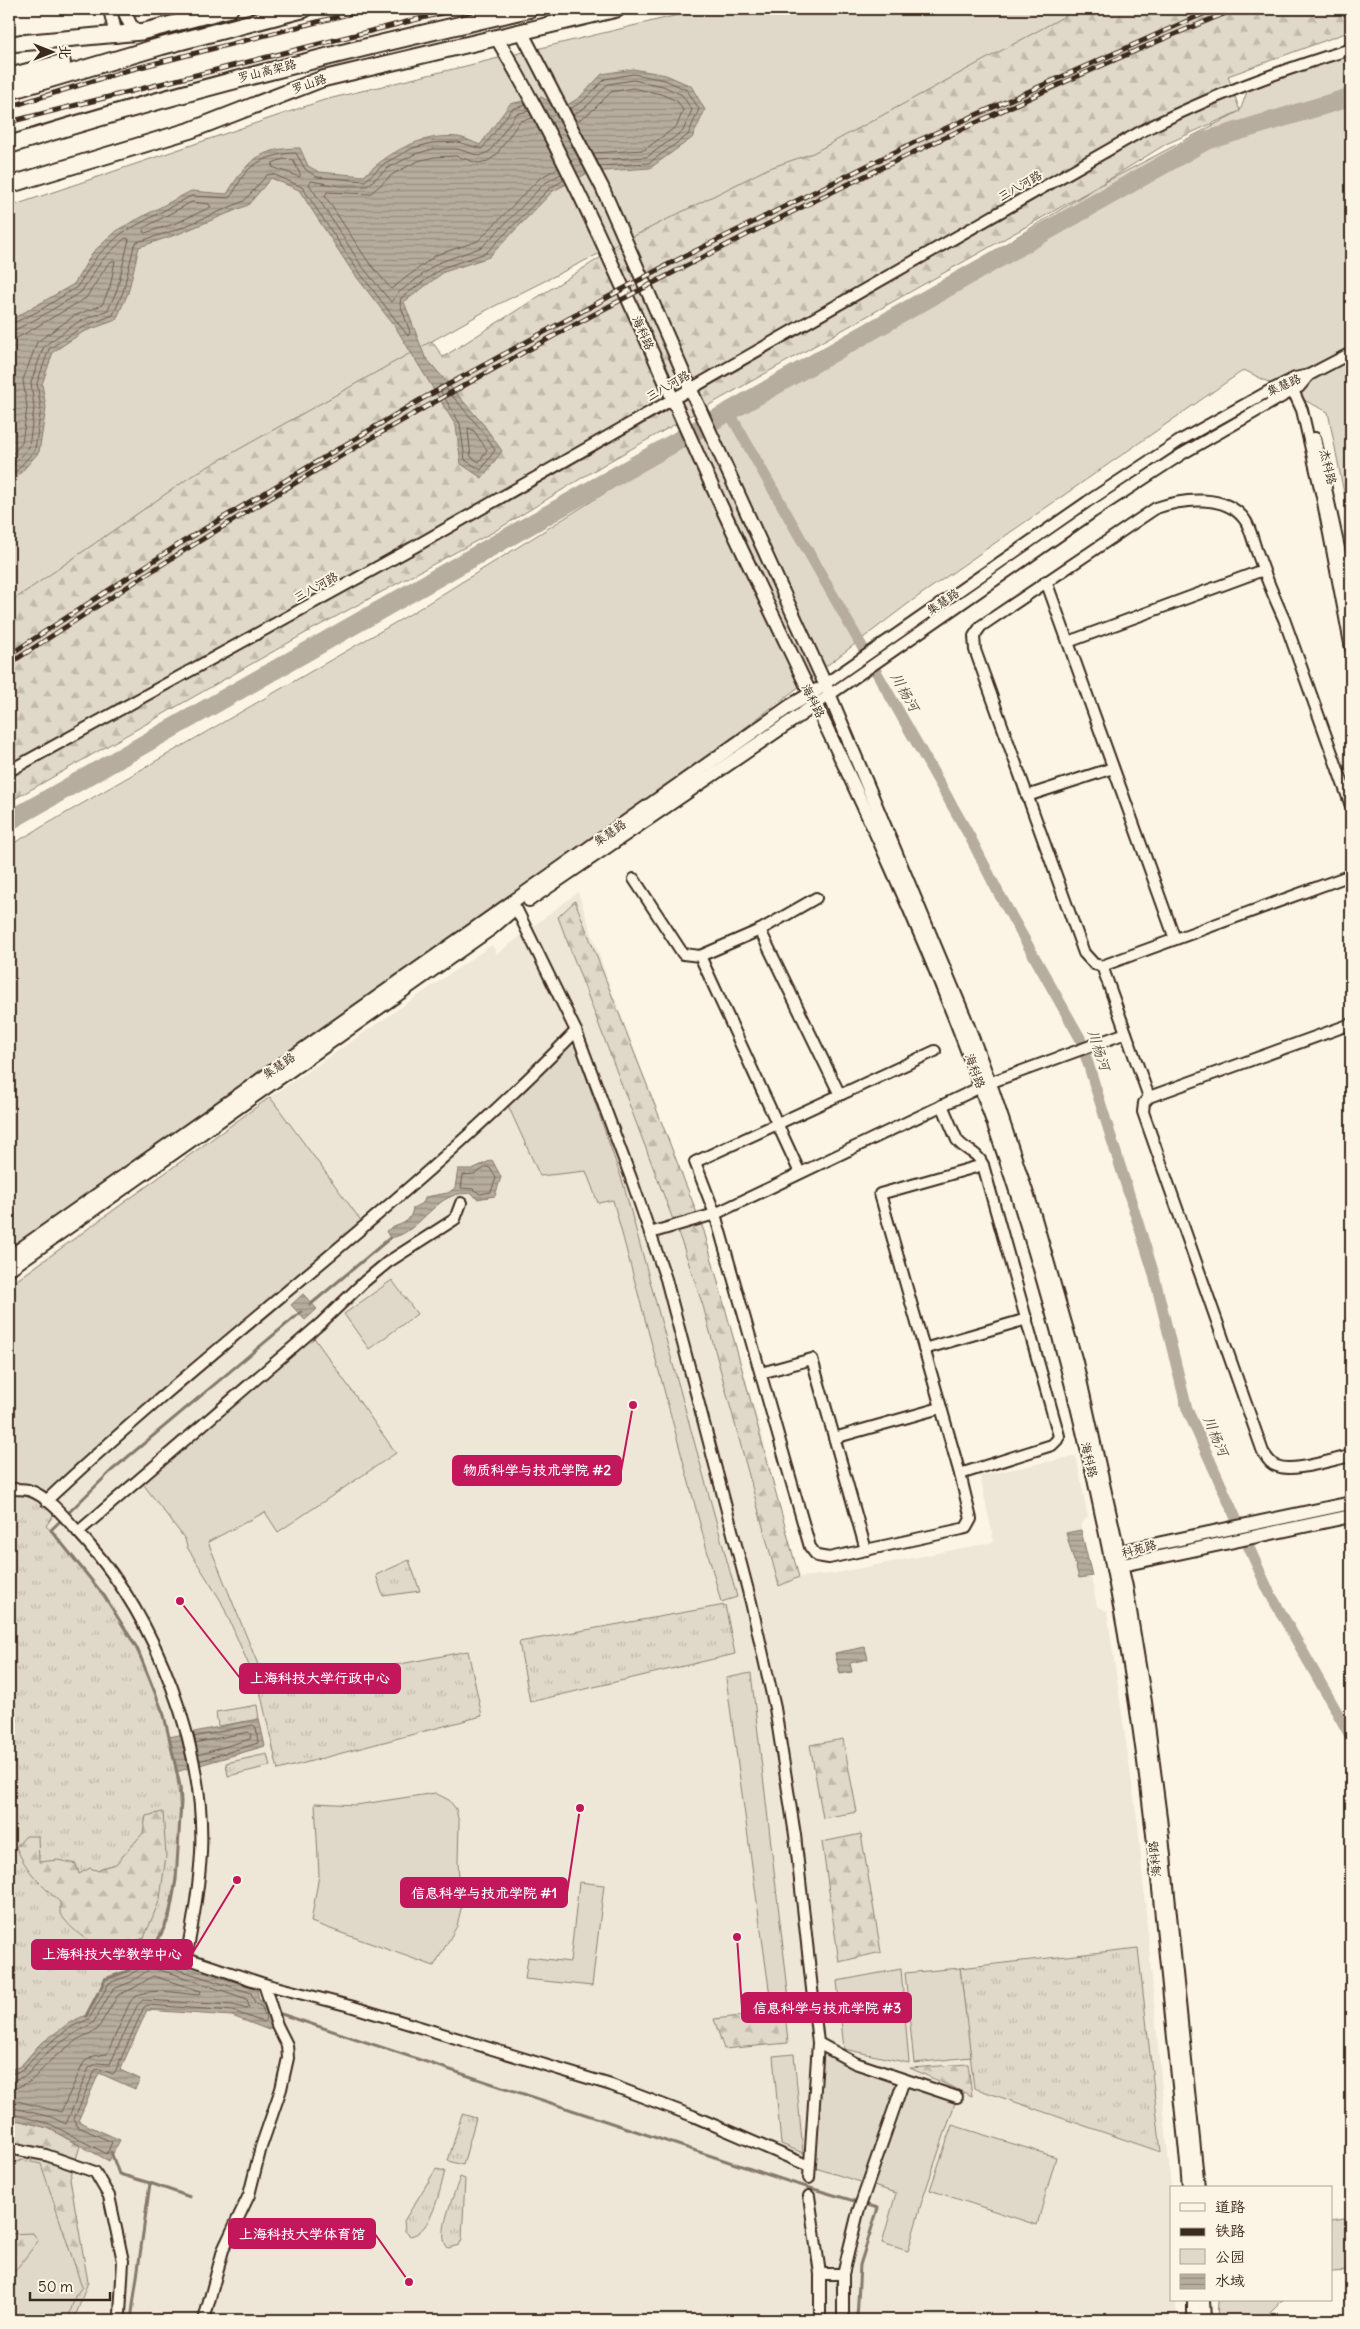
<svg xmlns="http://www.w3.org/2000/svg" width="1360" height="2329" font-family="Delius,'LXGW WenKai TC',sans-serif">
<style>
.built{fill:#eee6d6}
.grass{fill:url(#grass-tufts);stroke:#8e8173}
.forest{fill:url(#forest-firs);stroke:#8e8173}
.green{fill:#e0d8c8;stroke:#8e8173}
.water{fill:url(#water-rules);stroke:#85796b}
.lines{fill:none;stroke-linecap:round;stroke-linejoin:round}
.shore{stroke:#6d5e51;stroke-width:1}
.stream{stroke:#85796b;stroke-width:3}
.canal{stroke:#b7ad9e;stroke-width:11}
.river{stroke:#b7ad9e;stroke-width:19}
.minor-casing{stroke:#3b2a1e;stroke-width:14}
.tertiary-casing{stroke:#3b2a1e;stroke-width:16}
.primary-casing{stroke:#3b2a1e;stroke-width:19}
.trunk-casing{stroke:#3b2a1e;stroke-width:20}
.minor{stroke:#fcf5e5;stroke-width:10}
.tertiary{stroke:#fcf5e5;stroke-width:12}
.primary{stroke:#fcf5e5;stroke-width:15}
.trunk{stroke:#fcf5e5;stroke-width:16}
.rail-casing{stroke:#3b2a1e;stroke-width:5}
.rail{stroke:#fcf5e5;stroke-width:3;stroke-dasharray:9;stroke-linecap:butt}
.labels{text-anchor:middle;stroke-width:4;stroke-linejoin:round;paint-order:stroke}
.street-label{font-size:12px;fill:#3b2a1e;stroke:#fcf5e5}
.water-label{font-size:14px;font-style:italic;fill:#605144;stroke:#fcf5e5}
.leader{fill:none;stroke:#c2185b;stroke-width:2}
.callout-dot{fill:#c2185b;stroke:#fcf5e5;stroke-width:2}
.callout{fill:#c2185b;stroke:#c2185b;stroke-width:2}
.callout-label{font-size:14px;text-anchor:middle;font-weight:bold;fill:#fff}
</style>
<defs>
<pattern id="grass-tufts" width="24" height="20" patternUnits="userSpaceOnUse" patternTransform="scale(1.25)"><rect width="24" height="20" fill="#e0d8c8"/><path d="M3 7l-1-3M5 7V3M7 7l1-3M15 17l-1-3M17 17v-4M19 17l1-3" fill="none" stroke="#c1baab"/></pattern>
<pattern id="forest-firs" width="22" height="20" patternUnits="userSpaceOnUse" patternTransform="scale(1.25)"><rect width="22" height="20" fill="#e0d8c8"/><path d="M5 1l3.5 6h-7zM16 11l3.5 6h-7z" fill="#c1baab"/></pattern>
<pattern id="water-rules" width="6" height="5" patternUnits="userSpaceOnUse" patternTransform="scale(1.25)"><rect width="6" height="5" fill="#b7ad9e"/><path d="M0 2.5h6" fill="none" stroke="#968d80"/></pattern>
</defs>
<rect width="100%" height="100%" fill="#fcf5e5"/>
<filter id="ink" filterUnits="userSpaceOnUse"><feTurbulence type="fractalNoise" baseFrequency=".02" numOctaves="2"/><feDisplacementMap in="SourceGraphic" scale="10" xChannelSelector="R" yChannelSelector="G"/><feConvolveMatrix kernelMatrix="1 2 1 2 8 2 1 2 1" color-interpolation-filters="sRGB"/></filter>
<g filter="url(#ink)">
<!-- built -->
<polygon class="built" points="578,892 607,978 704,1231 767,1453 789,1549 799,1577 830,1574 994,1542 980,1476 1076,1456 1088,1517 1081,1524 1081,1530 1097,1606 1107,1611 1138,1825 1171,2188 1171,2300 1176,2300 1177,2316 1163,2320 9,2320 9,1283 270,1097 492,945 497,954"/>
<!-- grass -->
<g class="grass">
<path d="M9,1489l22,2 26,19 -11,16c14,12 25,29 37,43 71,88 111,196 92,310 -4,27 -7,40 -19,64 -2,5 -4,10 -7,14 -13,10 -29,17 -44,22l-19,36 -47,30 -18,21 -12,5z"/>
<polygon points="409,1560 420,1591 383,1596 376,1575"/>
<polygon points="725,1605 735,1654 530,1702 519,1642"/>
<polygon points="468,1651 482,1716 278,1770 260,1691"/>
<polygon points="257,1705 259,1719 218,1726 216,1712"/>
<polygon points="267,1754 270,1766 228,1776 226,1763"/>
<polygon points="1138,1948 1161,2152 974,2088 960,1968"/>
<polygon points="462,2114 476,2118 463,2165 448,2161"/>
<path d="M436,2169l9,2c-5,18 -13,62 -35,65l-5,-5 -1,-10z"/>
<path d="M460,2177l5,2 -3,60 -3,6 -11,3c-13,-12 7,-55 12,-71z"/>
</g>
<!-- forest -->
<g class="forest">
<polygon points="944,9 1351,9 1351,31 1228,76 1240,111 1166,144 1100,185 608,462 495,531 311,630 9,802 9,538 396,290 443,357 636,235 610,176"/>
<polygon points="575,901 704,1231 799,1577 779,1586 703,1306 683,1246 558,917"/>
<polygon points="843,1739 857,1812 823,1818 810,1745"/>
<path d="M163,1812l3,44 -6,43 -16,39c-39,14 -57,10 -84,-24v-12c-19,-17 -34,-31 -44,-55l10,-11h12l1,26 19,-2 18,4 3,10 11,-6 9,3 2,-3 15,-4 27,-31 3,-17z"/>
<polygon points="861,1834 881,1952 839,1962 822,1842"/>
<polygon points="785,2011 788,2043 724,2049 714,2019"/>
<polygon points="968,2064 972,2096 910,2068"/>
<polygon points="9,2118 48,2128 80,2146 70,2179 88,2282 74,2320 9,2320"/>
</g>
<!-- green -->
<g class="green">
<polygon points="703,9 1078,9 813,153 767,169 489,309 193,475 9,603 9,207 324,100"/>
<polygon points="1351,50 1351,529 1328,412 1244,370 913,600 562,867 9,1260 9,846 412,613 1100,185 1240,111 1250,83"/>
<polygon points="574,1042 623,1183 737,1597 721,1602 613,1200 598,1203 586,1171 540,1176 506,1101"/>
<polygon points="270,1097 365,1226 46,1501 9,1487 9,1286"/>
<polygon points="392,1280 417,1314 369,1349 344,1314"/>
<polygon points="310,1332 396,1453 278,1532 265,1512 208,1542 268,1689 260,1691 221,1601 187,1547 185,1539 140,1480"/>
<polygon points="751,1673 789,1999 771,2003 726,1678"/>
<polygon points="435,1793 449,1800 456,1809 459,1823 458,1862 461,1909 457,1926 434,1966 311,1922 319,1875 315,1803 356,1805"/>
<polygon points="579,1882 604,1885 592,1986 525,1979 528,1957 570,1962"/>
<polygon points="960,1968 971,2057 914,2063 905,1973"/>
<polygon points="901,1969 909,2063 844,2049 837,1981"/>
<polygon points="818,2043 855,2063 957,2097 922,2201 908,2251 882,2243 896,2193 809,2166"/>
<polygon points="794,2054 803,2153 781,2144 773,2056"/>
<polygon points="952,2125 1056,2157 1037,2225 930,2190"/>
<polygon points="22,2160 41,2164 82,2287 75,2296 68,2320 9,2320 9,2279 38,2241 33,2233 9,2234 9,2166"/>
<polygon points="1351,2218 1351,2271 1331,2272 1331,2221"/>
<polygon points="1218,2300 1283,2300 1265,2318 1256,2320 1217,2320"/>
</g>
<!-- water -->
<g class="water">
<path d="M633,69l33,6 25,11 14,24 -13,28 -42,30 -60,4 -37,19 -64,66 -45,15 -40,30 21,55 58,67 19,27 -20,27 -21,-14 -5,-38 -60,-98 -44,-57 -53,-81 -28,-12 -23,27 -70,29 -39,13 -11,46 -12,27 -33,12 -30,20 -11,32 4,24 -7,44 -30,34v-165l65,-37 19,-32 26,-23 72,-38 36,3c20,-33 32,-46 73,-46l8,18 11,6 45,4c25,-24 58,-43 94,-39 7,1 15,5 22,8l30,-41 31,-7 21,11 17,-10 23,-24z"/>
<path d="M492,1160l9,17 -6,19 -18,3 -5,-6c-7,1 -14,0 -20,3 -23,9 -36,38 -62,42l-4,-7c12,-8 24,-5 27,-23l11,-6 1,-5 23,-4 7,-5 3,-19h14z"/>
<polygon points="303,1294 317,1309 305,1320 291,1305"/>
<polygon points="1081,1530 1092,1576 1079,1578 1066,1533"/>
<polygon points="865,1647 868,1659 850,1663 852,1672 840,1674 835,1653"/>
<polygon points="259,1719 265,1746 176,1772 169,1737"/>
<polygon points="150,1956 257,1989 259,2000 266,2002 273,2023 269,2030 232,2016 147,2010 120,2070 140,2079 135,2089 99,2073 78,2121 120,2140 109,2161 48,2128 9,2118 9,2071 21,2066 39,2045 69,2023 86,2015 105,1979 125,1972"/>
</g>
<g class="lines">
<!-- shore -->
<g class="shore">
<polyline points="570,109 583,101 605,79 633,74 665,80 687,90 699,109 688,135 649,163 600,166"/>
<polyline points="529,111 516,114 490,151 480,156 457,149 433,149 415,154 388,168 367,186 339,186 311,181 309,184 361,265 391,302 398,293 438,263 482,247 545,183 561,174"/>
<polyline points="573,115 587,106 608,84 633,80 663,86 682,95 692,110 683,131 647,157 596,160"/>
<polyline points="532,118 520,121 496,155 488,161 478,163 456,156 434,157 418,161 393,174 370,194 327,192 325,196 367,260 391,289 436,255 478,241 540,178 558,168"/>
<polyline points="576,122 592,111 611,92 633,88 661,94 677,101 683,110 677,126 644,150 593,153"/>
<polygon points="284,159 293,160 300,174 300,177 272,167 273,163"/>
<polygon points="192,202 209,204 211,207 174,224 145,233 143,232 144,228"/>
<path d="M9,325l28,-13 40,-25 20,-31 25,-23 69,-37 38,2c7,-7 10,-18 17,-26 12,-13 33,-19 50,-19l9,16 12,8 48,4 20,-18 28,-15 19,-5 26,-1 24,7 30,-40 14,-4"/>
<polyline points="9,331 15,330 40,317 81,292 102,260 125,238 129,239 117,290 108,310 78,322 44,346 31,382 34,408 29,447 9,469"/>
<polyline points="9,339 19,337 86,298 108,264 112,261 115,261 110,287 102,305 74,316 37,342 23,380 27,408 22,443 9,458"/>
<polygon points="440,385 443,385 479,427 495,450 481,470 465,460 460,424 439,388"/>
<polygon points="469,428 474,431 487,450 479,462 471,457 468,431"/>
<polyline points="9,479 35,450 41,408 37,383 49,349 81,328 113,315 123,292 134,246 137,242 176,230 244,201 267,175 273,174 302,187 356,268 408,336 410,332 400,304 401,298 442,268 486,253 550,188 564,180"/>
<polygon points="487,1167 490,1168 496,1178 491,1192 480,1194 473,1189 461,1188 463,1175 474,1174"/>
<polyline points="194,1737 253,1725 256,1727 258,1743 199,1761"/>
<polyline points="195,1743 248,1732 251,1734 250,1739 198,1755"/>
<polyline points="9,2075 23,2070 42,2049 71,2027 89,2019 109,1983 128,1976 151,1961 251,1993 255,2003 262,2007 266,2019 263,2022 233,2011 148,2005 144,2007 115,2072 113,2074 100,2069 95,2070 74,2119 76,2126 112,2142 107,2154 50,2124 9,2113"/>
<polyline points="9,2082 27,2075 46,2053 75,2033 93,2023 113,1989 131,1982 151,1968 174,1974 247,1999 249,2007 247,2009 233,2005 143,2000 137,2006 110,2064 97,2063 89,2068 66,2124 51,2117 9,2107"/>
<path d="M9,2089l7,-1 15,-7 21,-22 26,-20 19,-9 21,-35 16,-7 19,-12 48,15 -2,4c-19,-1 -57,-11 -69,7l-23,52 -13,2 -10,6 -23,50 -52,-13"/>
</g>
<!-- stream -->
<g class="stream">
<polyline points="310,1305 390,1238"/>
<polyline points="101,1988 105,1979 125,1972 150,1956 169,1918 176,1880 181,1802 180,1786 164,1715 137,1648 105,1597 51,1530 111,1471 301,1312"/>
<polyline points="275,2012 790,2182 878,2208 860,2265 857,2320"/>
<polyline points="86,2016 98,1993"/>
<polyline points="111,2152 119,2174 150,2183 131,2320"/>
<polyline points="150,2183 190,2197"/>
</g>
<!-- canal -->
<polyline class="canal" points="729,412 970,837 998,892 1080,1038 1153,1271 1187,1409 1268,1590 1351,1737"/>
<!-- river -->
<polyline class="river" points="9,821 1205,141 1351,97"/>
<!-- minor casing -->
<g class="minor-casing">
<g id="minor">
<polyline points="1290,384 1302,410 1322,497 1351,649"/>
<polyline points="1315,438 1351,603"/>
<polyline points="1046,581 1175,939"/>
<polyline points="1068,642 1263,570"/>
<polyline points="825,684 1087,502 1181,440 1267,392 1295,378 1309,375 1351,353"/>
<polyline points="815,705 1093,512 1182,454 1299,387 1309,375"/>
<path d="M9,771l414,-229 717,-410c68,-35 138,-61 211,-83"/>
<polyline points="1027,796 1113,768"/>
<path d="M1351,806l-67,-187c-10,-22 -19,-44 -27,-67 -4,-10 -6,-23 -12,-32 -19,-27 -63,-21 -89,-12l-175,118 -7,10 1,14 109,303 10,11 8,2 249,-91"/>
<polyline points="634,879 683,954 700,956 760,930 816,898"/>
<polyline points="516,908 576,1031 631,1178 666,1279 751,1602 775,1708 795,1835 818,2043 809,2178"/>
<polyline points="760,930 840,1095"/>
<polyline points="700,956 800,1173"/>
<polyline points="1102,966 1149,1097"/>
<path d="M1351,1024l-202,73 -5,6 -1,9 120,340c4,6 7,12 14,14 15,7 57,-7 74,-10"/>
<polyline points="935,1051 695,1162 715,1214 810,1547 817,1556 829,1558 962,1529 966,1528 971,1519 960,1474 880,1194 983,1165"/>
<path d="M942,1105l15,35c8,11 19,10 26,25l76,271 -2,4 -5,5 -92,29"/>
<polyline points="650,1233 715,1214 989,1083 1126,1033"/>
<polyline points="924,1349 1027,1319"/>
<polyline points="761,1373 812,1359 866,1550"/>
<polyline points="834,1438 940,1408"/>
<path d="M9,1489c6,0 13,0 19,1 22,6 44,36 59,52 69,78 119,205 114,311 -2,35 -8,70 -15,105l78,26 86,22 261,79 82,31 116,50"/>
<path d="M46,1501c172,-162 365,-300 530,-470"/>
<polyline points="78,1532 320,1324 365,1281 388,1262 455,1219 461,1203"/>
<polyline points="818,2043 855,2063 957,2097"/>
<polyline points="9,2148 46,2155 95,2172 109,2196 123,2261 120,2314"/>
<polyline points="809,2196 820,2274 843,2274 843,2320"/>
<polyline points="843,2274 858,2212 904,2080"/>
<polyline points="204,2320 223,2250 249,2195 261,2147 281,2089 288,2058 287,2045 277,2025 264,1984"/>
<polyline points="820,2320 820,2274"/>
</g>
</g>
<!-- tertiary casing -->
<g class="tertiary-casing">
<g id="tertiary">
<polyline points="110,9 116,36"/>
<polyline points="123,9 131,26 141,32"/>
<polyline points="521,31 602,187 690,388 825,684 964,1016 993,1092 1034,1215 1076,1362 1126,1587 1145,1702 1160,1817 1198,2188"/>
<path d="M496,37c89,151 154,316 228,475 89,191 186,377 257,576 58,161 103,328 135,497 27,142 42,287 56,432 5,57 13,114 17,171"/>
<polyline points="529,900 815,705"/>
<polyline points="9,1257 790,706 817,690"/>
<polyline points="9,1269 492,928 512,911"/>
<polyline points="1114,1558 1119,1552 1351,1503"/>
<polyline points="1114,1562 1122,1565 1351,1516"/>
<polyline points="1194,2300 1194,2320"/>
<polyline points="1203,2300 1204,2320"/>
</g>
</g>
<!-- primary casing -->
<g class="primary-casing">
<g id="primary">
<polyline points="9,44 141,32 230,9"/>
<polyline points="9,185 191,130 322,79 617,9"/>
</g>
</g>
<!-- trunk casing -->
<g class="trunk-casing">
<g id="trunk">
<polyline points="9,77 62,63"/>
<polyline points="9,91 162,46 304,9"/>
<path d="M9,145c171,-54 345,-96 520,-136"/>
</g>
</g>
<!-- minor -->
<use href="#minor" class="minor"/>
<!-- tertiary -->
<use href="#tertiary" class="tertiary"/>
<!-- primary -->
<use href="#primary" class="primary"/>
<!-- trunk -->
<use href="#trunk" class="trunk"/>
<!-- rail casing -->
<g class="rail-casing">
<g id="rail">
<polyline points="9,107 125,71 368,9"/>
<polyline points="9,122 458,9"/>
<polyline points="9,655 181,543 420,400 665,266 915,142 1214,9"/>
<path d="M9,664c58,-38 117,-77 176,-114 196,-122 399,-234 605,-337 146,-73 294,-143 446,-204"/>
</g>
</g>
<!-- rail -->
<use href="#rail" class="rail"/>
</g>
</g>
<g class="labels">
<!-- street labels -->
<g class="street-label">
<text transform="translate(267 71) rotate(-14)" y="4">罗山高架路</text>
<text transform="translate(309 84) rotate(-19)" y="4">罗山路</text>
<text transform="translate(1020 186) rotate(-30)" y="4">三八河路</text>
<text transform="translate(643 333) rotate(66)" y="4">海科路</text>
<text transform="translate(1284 385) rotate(-24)" y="4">集慧路</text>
<text transform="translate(668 386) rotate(-30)" y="4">三八河路</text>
<text transform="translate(1328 467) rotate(77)" y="4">杰科路</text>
<text transform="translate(316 587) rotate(-29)" y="4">三八河路</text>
<text transform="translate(943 602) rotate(-35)" y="4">集慧路</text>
<text transform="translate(813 701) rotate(63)" y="4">海科路</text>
<text transform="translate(610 833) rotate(-35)" y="4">集慧路</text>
<text transform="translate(279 1066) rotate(-35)" y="4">集慧路</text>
<text transform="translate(975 1071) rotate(70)" y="4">海科路</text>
<text transform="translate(1089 1460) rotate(77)" y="4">海科路</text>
<text transform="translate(1139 1549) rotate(-15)" y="4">科苑路</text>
<text transform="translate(1155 1859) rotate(-96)" y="4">海科路</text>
</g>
<!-- water labels -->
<g class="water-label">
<text transform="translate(905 692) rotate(60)" y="5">川杨河</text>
<text transform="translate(1099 1050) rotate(71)" y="5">川杨河</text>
<text transform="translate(1216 1436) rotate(66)" y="5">川杨河</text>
</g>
</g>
<!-- callouts -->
<path class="leader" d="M633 1405L621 1471M180 1601L240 1678M580 1808L567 1893M237 1880L192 1954M737 1937L742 2008M409 2282L375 2234"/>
<g class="callout-dot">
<circle cx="633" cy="1405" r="5"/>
<circle cx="180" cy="1601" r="5"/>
<circle cx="580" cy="1808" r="5"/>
<circle cx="237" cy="1880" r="5"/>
<circle cx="737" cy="1937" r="5"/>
<circle cx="409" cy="2282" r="5"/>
</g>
<g class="callout">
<rect x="453" y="1456" width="168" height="29" rx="5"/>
<rect x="240" y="1664" width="160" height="29" rx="5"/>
<rect x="401" y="1878" width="166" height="29" rx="5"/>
<rect x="32" y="1940" width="160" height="29" rx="5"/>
<rect x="742" y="1993" width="169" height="29" rx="5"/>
<rect x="229" y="2219" width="146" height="29" rx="5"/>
</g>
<g class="callout-label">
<text x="537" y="1475">物质科学与技术学院 #2</text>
<text x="320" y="1683">上海科技大学行政中心</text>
<text x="484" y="1898">信息科学与技术学院 #1</text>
<text x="112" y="1959">上海科技大学教学中心</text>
<text x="827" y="2013">信息科学与技术学院 #3</text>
<text x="302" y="2239">上海科技大学体育馆</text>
</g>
<!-- margin -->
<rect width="1360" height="2329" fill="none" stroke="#fcf5e5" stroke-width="30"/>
<rect x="15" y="15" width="1330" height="2299" fill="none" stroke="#3b2a1e" stroke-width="2" filter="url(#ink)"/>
<!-- legend -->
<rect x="1170" y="2186" width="162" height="115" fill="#fcf5e5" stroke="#afa495"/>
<rect x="1180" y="2203" width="25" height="8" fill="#fcf5e5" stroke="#afa495"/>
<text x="1215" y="2212" font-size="15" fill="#3b2a1e">道路</text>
<rect x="1180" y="2228" width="25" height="8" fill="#3b2a1e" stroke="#afa495"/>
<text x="1215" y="2236" font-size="15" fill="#3b2a1e">铁路</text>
<rect x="1180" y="2249" width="25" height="15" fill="#e0d8c8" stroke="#afa495"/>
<text x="1215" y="2262" font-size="15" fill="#3b2a1e">公园</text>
<rect x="1180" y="2274" width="25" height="15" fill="url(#water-rules)" stroke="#afa495"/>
<text x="1215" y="2286" font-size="15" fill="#3b2a1e">水域</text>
<!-- north arrow -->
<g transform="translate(52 52) rotate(90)" stroke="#fcf5e5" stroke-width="4" paint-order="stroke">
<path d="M0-4L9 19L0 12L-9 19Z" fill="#3b2a1e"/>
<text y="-8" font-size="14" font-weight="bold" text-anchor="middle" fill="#3b2a1e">北</text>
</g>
<!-- scale -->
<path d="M30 2292v8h80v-8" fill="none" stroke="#3b2a1e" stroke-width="2.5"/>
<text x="38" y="2292" font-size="15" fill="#3b2a1e" stroke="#fcf5e5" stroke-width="4" paint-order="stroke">50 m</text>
</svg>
